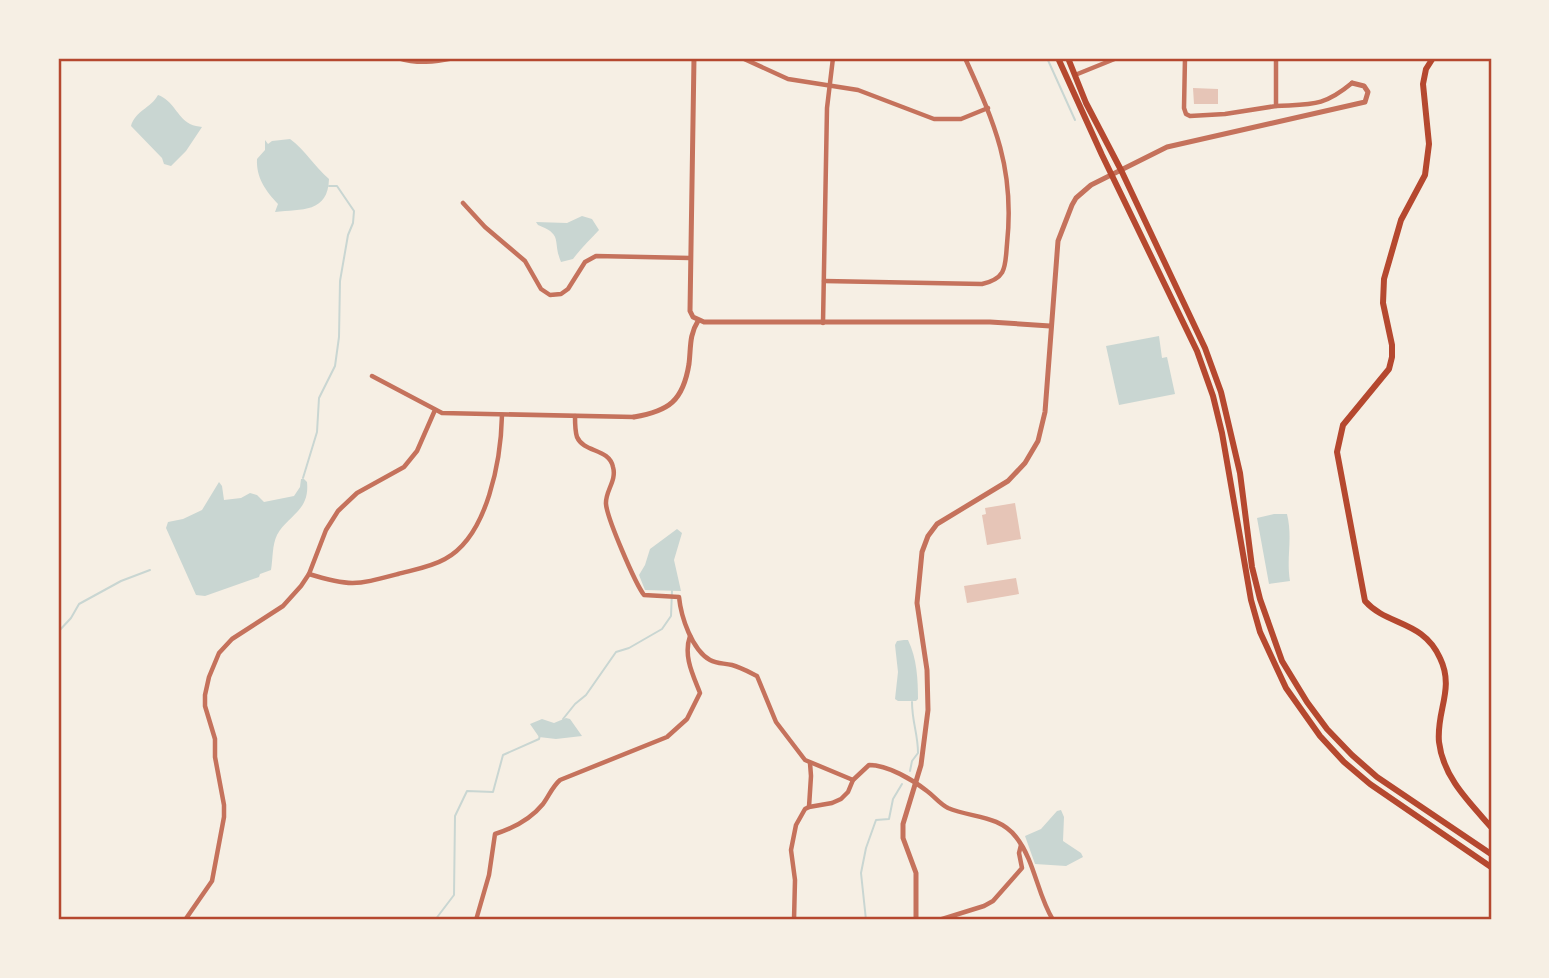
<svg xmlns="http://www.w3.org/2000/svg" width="1549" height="978" font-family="Figtree,sans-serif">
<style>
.water{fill:#c9d6d2}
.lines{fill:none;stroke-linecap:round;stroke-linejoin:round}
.stream{stroke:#c9d6d2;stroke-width:2}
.building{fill:#e6c5b7}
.minor{stroke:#c5725c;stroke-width:4.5}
.tertiary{stroke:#c5725c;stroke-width:5}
.primary{stroke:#b5482f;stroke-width:6}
.neatline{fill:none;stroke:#b5482f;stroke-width:2.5}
</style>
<rect width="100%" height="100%" fill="#f6efe4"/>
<!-- water -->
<g class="water">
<path d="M158,95c15,5 19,22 32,29 4,2 8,2 12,3l-16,24 -15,15 -7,-2 -2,-6 -31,-32c4,-15 20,-18 27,-31z"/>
<path d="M290,139c15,11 24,27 39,40 -1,34 -27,30 -54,33l3,-8c-12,-13 -22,-26 -21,-45l8,-9v-10l3,4 4,-3z"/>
<path d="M582,216l10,3 7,11c-9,10 -18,18 -26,29l-12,3c-9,-21 3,-27 -23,-37l-2,-3 31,1z"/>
<polygon points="1159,336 1162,358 1167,357 1175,394 1119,405 1106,346"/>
<path d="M301,479h3l3,3c3,29 -19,33 -30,53 -5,10 -4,24 -6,35l-11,4 -1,3 -54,19 -9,-1 -30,-67 2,-6 15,-3 19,-9 17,-28 3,4 2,14 17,-2 9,-5 7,2 7,7 30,-6 6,-9z"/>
<path d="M1274,514h13c6,25 -1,43 3,67l-21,3 -12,-66z"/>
<polygon points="677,529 682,533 674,560 681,591 645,590 639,575 645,565 650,549"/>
<path d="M904,640h4c9,18 10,40 10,59l-2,2h-18l-3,-2 3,-27 -3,-27 2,-4z"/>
<polygon points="566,718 570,719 582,736 556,739 539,737 530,724 542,719 554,723"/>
<polygon points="1061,810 1064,817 1063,841 1081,853 1083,857 1066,866 1035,864 1025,836 1041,829 1057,811"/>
</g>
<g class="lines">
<!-- stream -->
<g class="stream">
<polyline points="1047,58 1075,120"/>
<polyline points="303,478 317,432 319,398 335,366 339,337 340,281 348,235 353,223 354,211 337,186 329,186"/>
<polyline points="58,632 71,618 79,604 121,581 150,570"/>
<polyline points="563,719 575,704 586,695 616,652 629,648 662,629 671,616 672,591"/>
<path d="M910,771l2,-10 6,-8c0,-19 -6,-31 -6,-51"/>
<polyline points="435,920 454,895 455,816 467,791 493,792 503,755 539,739 540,735"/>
<polyline points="866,920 861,873 866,848 876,820 889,819 893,799 902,784"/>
</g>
</g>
<!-- building -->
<g class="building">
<polygon points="1193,88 1218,89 1218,104 1194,104"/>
<polygon points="1015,503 1021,539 987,545 982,515 986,514 985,508"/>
<polygon points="1016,578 1019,594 967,603 964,586"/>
</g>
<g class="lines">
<!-- minor -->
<g class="minor">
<path d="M398,58c20,6 36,4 56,0"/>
<polyline points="742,58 788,79 858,90 934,119 961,119 988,108"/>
<polyline points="1185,58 1184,108 1186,114 1190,116 1225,114 1276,106 1276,58"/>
<polyline points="1075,75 1117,58"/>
<path d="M1276,106c36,-2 47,1 76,-23"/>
<polyline points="463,203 485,227 525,261 541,289 550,295 561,294 568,289 585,262 596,256 690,258"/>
<path d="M824,281l158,3c25,-6 23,-17 25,-40 8,-75 -12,-120 -42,-186"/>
<polyline points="823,323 827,108 833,58"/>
<polyline points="372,376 442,413 634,417"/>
<path d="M575,416c0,7 0,15 2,21 7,16 32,11 36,30 4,14 -8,24 -7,37 1,14 29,79 38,91l35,2c2,20 13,53 31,63 7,4 14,3 22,5 8,2 17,7 25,11l19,46 29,38 48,20"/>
<path d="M309,574c42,13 47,11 89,0 15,-4 33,-7 47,-15 43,-23 56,-100 57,-144"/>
<polyline points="809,807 811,776 810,763"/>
<polyline points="185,920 212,881 224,817 224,805 215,757 215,739 205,706 205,695 209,677 219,653 232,639 283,606 301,586 309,574 326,530 338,511 357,493 404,467 417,451 435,410"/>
<path d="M476,920l13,-45 6,-41c19,-6 35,-14 48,-30 6,-8 9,-17 17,-24l107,-43 20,-18 13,-26c-7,-18 -17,-37 -10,-57"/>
<path d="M794,920l1,-40 -4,-30 5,-25 9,-16 4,-2 23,-4 9,-4 7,-7 5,-12 16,-15c19,0 44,15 58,26 8,6 13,13 21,17 24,10 51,7 68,29 19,24 21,57 37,83"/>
<polyline points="939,920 984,906 993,901 1022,868 1019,853 1021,845"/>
</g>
<!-- tertiary -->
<g class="tertiary">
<polyline points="694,58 690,311 693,317 704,322 990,322 1050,326"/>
<path d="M634,417c35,-6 49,-16 55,-53 2,-16 0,-29 9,-43"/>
<polyline points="916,920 916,873 903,838 903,824 921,765 928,710 927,670 917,603 922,552 928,536 937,524 1008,481 1025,463 1038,441 1045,412 1058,241 1072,205 1076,198 1091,185 1167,147 1365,102 1368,92 1364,86 1352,83"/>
</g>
<!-- primary -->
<g class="primary">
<polyline points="1058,58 1102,155 1197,351 1213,396 1222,433 1251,600 1260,632 1286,688 1320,736 1344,762 1370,784 1491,867"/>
<polyline points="1068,58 1086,103 1121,170 1205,348 1221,392 1240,473 1252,567 1260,599 1282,661 1307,702 1327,729 1352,755 1377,777 1491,854"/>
<path d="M1433,58l-7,11 -3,15 6,60 -4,31 -24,45 -17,59 -1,24 9,42v12l-3,12 -46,56 -6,27 28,149c22,25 58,19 75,57 15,31 -4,53 -1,84 4,35 30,60 52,85"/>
</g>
</g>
<!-- border -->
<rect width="1549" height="978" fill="none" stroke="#f6efe4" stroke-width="119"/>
<rect x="60" y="60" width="1430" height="858" class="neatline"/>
</svg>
